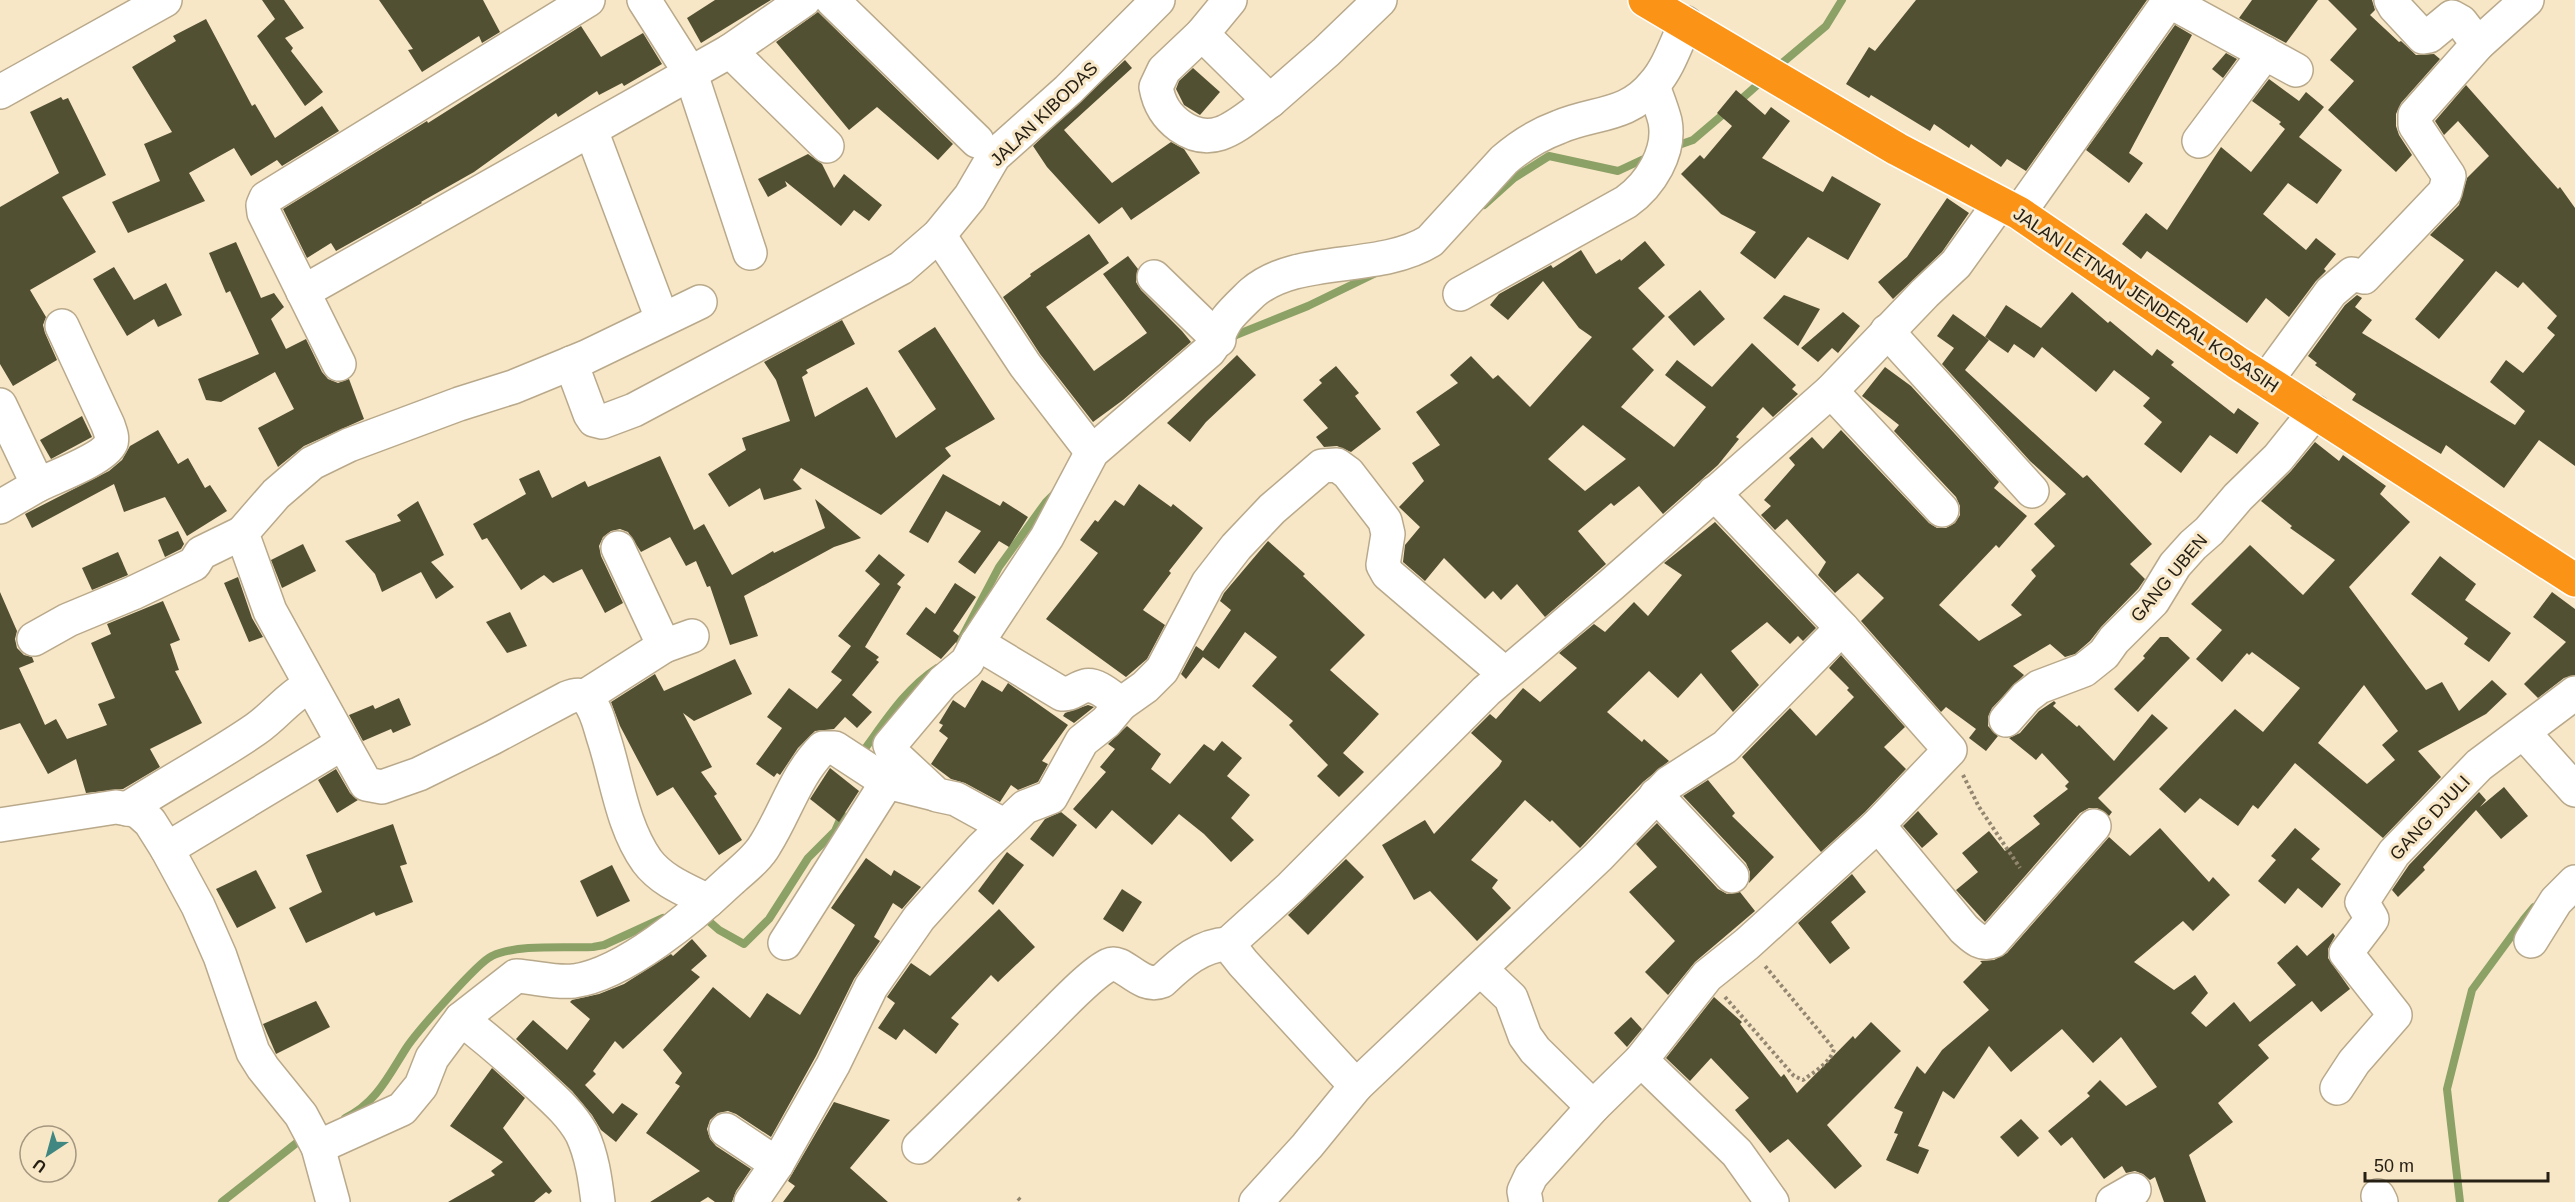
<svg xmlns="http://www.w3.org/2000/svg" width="2575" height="1202" font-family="Arial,sans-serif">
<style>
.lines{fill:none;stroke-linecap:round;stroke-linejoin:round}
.stream{stroke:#8ca166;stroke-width:8}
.building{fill:#525032;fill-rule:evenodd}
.minor-casing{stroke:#b9a98b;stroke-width:36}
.highway-casing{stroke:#fff;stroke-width:36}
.path{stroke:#938771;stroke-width:4;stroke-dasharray:3 3;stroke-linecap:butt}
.minor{stroke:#fff;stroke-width:33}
.highway{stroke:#fa9316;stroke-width:33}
.labels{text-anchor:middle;stroke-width:6;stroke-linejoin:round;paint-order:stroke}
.street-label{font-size:18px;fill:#262014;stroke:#f8e7c7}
</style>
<rect width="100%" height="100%" fill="#f8e7c7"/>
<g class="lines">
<!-- stream -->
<g class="stream">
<polyline points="1775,69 1826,26 1842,0"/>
<polyline points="1737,103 1764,79"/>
<polyline points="1673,147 1693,140 1727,111"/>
<polyline points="1484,205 1514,178 1549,156 1618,171 1648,157"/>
<polyline points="1229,341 1236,335 1308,306 1376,273"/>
<polyline points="960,641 999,567 1046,502 1055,493"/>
<path d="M863,756l1,-6c22,-30 42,-62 73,-82"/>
<polyline points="703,916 719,930 744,944 769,919 808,858 835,831 842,815"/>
<path d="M345,1118c30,-14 43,-41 60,-68 9,-15 73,-88 87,-94 24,-12 74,-8 101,-9l11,-2 59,-27"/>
<polyline points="222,1202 304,1137"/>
<polyline points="2460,1202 2447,1089 2472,990 2524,919 2534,907"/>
</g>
</g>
<!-- building -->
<g class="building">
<polygon points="262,0 284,0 304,28 285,38 293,48 291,51 323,92 305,106 257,36 275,19"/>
<polygon points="379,0 483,0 500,32 482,43 479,36 422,72 408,50 413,49"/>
<polygon points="715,0 771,0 701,43 687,18"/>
<polygon points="1916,0 2147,0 2026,171 2007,159 2001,167 1971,144 1969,148 1934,124 1930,131 1871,95 1869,98 1846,84 1869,47 1875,51"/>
<polygon points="2252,0 2318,0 2286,43 2239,18"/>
<polygon points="2328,0 2372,0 2375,10 2370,15 2399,42 2401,41 2416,55 2434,54 2440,59 2401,103 2396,114 2396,126 2399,135 2412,155 2396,172 2328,110 2354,81 2330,60 2357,29"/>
<polygon points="818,12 953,144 938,160 877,107 849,130 776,42"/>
<polygon points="206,19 252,106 255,104 275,138 322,106 339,131 282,166 277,160 251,176 234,148 189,173 205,201 128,233 112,202 160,181 144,144 172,132 132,67 176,41 173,36"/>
<polygon points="2175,25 2192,35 2129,153 2143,163 2129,183 2086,150"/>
<polygon points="581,26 601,57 643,33 662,64 624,86 622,83 599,95 597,91 558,117 556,113 474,172 421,202 422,203 336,251 331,243 307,258 283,209 427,121 428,123"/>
<polygon points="2226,53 2237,59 2223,78 2212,69"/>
<polygon points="1125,60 1132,68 1064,130 1112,183 1171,142 1184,149 1200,173 1131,220 1122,207 1099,224 1047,167 1033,146"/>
<polygon points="1193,68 1220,92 1200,115 1184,105 1176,89 1179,81"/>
<polygon points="2269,79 2299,101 2306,92 2324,107 2299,137 2342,170 2317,204 2288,183 2263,214 2306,250 2316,238 2336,254 2324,269 2326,271 2316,281 2289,317 2266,298 2247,323 2147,251 2141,259 2122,244 2146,213 2167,230 2221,147 2251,172 2285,129 2279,124 2281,122 2252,101"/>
<polygon points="2466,85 2558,189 2560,187 2575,208 2575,466 2539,440 2504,488 2446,445 2441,454 2352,400 2356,394 2315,365 2317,363 2308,356 2345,305 2357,295 2362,298 2355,307 2372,320 2362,333 2515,425 2525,411 2490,382 2506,360 2523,373 2555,335 2547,328 2557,316 2523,282 2518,288 2496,271 2439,339 2415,319 2464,260 2430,235 2459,205 2467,178 2489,156 2458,121 2444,135 2435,121"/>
<polygon points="1736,90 1765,115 1771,107 1790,121 1762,158 1823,192 1832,176 1881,204 1848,260 1808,237 1775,279 1740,253 1756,232 1721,214 1681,174 1700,155 1704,159 1732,126 1717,113"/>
<polygon points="61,97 63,100 68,98 106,175 62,197 96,252 30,290 46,317 43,325 45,333 57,360 13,386 0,364 0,207 59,173 30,112"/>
<polygon points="808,154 822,164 834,188 844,174 882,205 869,221 854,210 841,226 785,181 787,186 768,197 758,179"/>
<polygon points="1947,198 1969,213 1942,252 1893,299 1878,282 1907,257"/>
<polygon points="1089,234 1109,263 1046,307 1094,371 1147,333 1103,274 1128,256 1138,269 1136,282 1141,290 1182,331 1191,342 1123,400 1093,422 1040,354 1003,297 1031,276 1030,274"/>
<path d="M1645,241l20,24 -27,23 27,28 -33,33 22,21 -33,37 53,40 32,-40 -41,-32 12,-15 35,27 40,-44 44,42 -4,4 6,5 -25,23 -10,-10 -27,30 3,2 -21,26 -55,49 -24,-28 -25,20 -3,-3 -33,28 28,33 -61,53 -28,-33 -16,16 -8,-9 -8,8 -41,-41 -19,23 -22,-19 2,-17 15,-18 -21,-20 25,-26 -12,-18 28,-18 -24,-33 42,-29 -8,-8 21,-19 22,23 5,-4 32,32 62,-70 -13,-9 -36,-47 -35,39 -18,-15 9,-11 52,-29 2,3 28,-18 15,24 24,-15 1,2zM1583,425l43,34 -41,32 -37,-32z"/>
<polygon points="236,242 261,298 274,293 284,307 271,319 286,349 306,339 322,372 328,379 338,383 349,379 364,419 304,446 278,467 258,428 294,409 275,372 221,402 206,400 198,379 259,354 230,291 226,293 209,253"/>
<polygon points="114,267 134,300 166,283 182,315 158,327 154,319 127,336 93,279"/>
<polygon points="1700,290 1725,319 1694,346 1668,317"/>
<polygon points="2072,292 2108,323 2110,321 2152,356 2157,349 2174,362 2171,365 2234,414 2238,408 2259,423 2237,454 2210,435 2181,473 2144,444 2162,422 2143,406 2150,398 2114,370 2096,392 2042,347 2034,358 2014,344 2008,353 1985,337 2006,305 2041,328"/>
<polygon points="1784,295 1820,309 1798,346 1763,318"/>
<polygon points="1843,312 1860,326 1838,353 1832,348 1818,362 1801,348"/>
<polygon points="1953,314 1989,340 1965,370 2083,478 2087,475 2152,544 2130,564 2145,579 2138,589 2101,627 2090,641 2075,654 2065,657 2050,644 2013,666 2024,675 1992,708 1988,717 1988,726 1998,736 1986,751 1969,738 1976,729 1946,707 1941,712 1861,621 1884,598 1858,573 1835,593 1818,575 1826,562 1787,519 1775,530 1761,515 1771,506 1764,500 1795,465 1789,458 1812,437 1823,449 1841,430 1929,523 1937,528 1946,528 1955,523 1960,515 1960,506 1956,497 1894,431 1899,425 1862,396 1885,367 1911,386 1999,482 1994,488 2027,516 1999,548 1996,545 1939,605 1979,641 2022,615 2011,605 2036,576 2031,570 2055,546 2034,524 2066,494 2030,461 1942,364 1954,348 1937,336"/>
<polygon points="842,320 855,344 806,370 808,373 802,377 815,417 867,387 896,438 936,409 898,351 935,327 995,419 945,448 951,456 881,515 801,468 793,480 802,489 764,500 760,488 729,507 708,474 746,450 742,438 790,421 776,380 764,362"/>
<polygon points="1237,355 1256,375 1206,422 1190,442 1167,423"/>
<polygon points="1336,366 1359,393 1355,396 1381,429 1351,452 1337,446 1324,447 1316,437 1328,428 1303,400 1322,383 1319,380"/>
<polygon points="82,416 92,437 51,459 40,440"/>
<polygon points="158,430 178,464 188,458 205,488 210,485 227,511 187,536 165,497 124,512 114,484 32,528 25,514 109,471 122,460 130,446"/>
<path d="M2315,442l24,19 4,-6 43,31 -6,8 30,28 -61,65 77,103 16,-8 17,29 33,-31 15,14 -21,20 -68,37 23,26 -58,61 -88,-75 -37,46 -5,-4 -15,21 -38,-28 -15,15 -26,-24 76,-80 28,23 37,-44 -48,-36 -3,3 -2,-2 -25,29 -26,-23 26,-29 -31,-26 59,-59 53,50 32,-35 -45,-32 2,-2 -31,-25 30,-30zM2364,685l34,46 -16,14 13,15 -28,24 -49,-41z"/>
<polygon points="660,456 694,530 704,524 732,575 773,551 774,553 825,528 815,499 861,538 834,547 744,596 758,636 730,645 710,586 707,587 696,561 686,566 670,537 641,552 628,532 620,529 611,531 603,537 599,546 601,556 623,603 605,613 582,569 553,583 544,575 521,590 487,538 482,540 473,524 526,494 519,479 539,470 552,498 585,481 588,487"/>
<polygon points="943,474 1000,506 1003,501 1028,517 1009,547 999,541 975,574 958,562 981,531 946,511 928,543 909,532"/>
<polygon points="1139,484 1171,507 1173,504 1203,528 1169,571 1171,573 1143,610 1165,625 1147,659 1126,677 1046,619 1098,553 1080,540 1095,520 1098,522 1115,500 1124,506"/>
<polygon points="418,501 444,555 431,562 454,587 436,599 421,572 382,592 375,574 345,541 401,521 397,515"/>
<polygon points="1715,522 1816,628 1803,641 1798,636 1790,644 1767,622 1731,651 1759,685 1733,712 1701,673 1678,698 1649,671 1607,712 1642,742 1644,739 1669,761 1643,782 1580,848 1552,820 1550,822 1525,800 1471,860 1498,880 1492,888 1511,908 1477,941 1430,891 1414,900 1382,845 1425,820 1434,834 1499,766 1502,761 1471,733 1490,714 1496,719 1523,688 1540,702 1577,668 1559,653 1594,624 1605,632 1634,602 1648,616 1682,575 1664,563"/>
<polygon points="178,531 184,544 181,549 165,557 158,540"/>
<polygon points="1268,541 1305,574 1303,576 1365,635 1330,670 1379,714 1343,753 1364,772 1339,797 1317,776 1328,765 1289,725 1293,721 1252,686 1277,657 1245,632 1219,669 1203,657 1186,679 1181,674 1196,646 1203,651 1231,610 1220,601 1224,593"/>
<polygon points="303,544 316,571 282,588 271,560"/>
<polygon points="118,552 128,575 92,590 82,568"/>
<polygon points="879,554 905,575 897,584 901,587 865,647 879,657 876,660 879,662 852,695 872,712 857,728 845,717 834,729 815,731 798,748 780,775 777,773 774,777 756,764 782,728 767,717 789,688 817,709 842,680 831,672 851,646 838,636 880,584 865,571"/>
<polygon points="2440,556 2476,584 2465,600 2511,633 2489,662 2464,644 2468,638 2411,594"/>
<polygon points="238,577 252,618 263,637 249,642 224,583"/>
<polygon points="955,583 976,597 953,631 959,636 957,641 941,659 906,634 926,607 935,614"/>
<polygon points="0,592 17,631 15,639 17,648 24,655 32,657 34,662 19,668 45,725 56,719 67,739 107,725 98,704 115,698 91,643 111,634 107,624 163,601 180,640 170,644 179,670 175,671 202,723 150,749 160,767 123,789 86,793 76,759 48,774 20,723 0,730"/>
<polygon points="2552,592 2575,609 2575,675 2564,678 2538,698 2524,684 2566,642 2533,617"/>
<polygon points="510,612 527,646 507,653 486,622"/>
<polygon points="2160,637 2168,637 2190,658 2138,712 2114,689 2145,658 2143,656"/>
<polygon points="1841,655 1905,727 1884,747 1906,769 1865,812 1821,852 1742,757 1790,708 1816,736 1854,697 1847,690 1849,688 1829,668"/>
<polygon points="735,659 752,694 694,721 683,713 712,767 701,772 717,794 714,796 742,840 719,855 673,787 657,796 620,726 611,702 655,674 664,691"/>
<polygon points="982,680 1002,692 1008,683 1068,725 1042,761 1048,764 1038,782 1018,790 1011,785 1000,802 965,783 951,779 931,764 948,738 939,731 943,725 939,723 953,700 965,708"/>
<polygon points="399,698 411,725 393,733 391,729 363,741 349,715 373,705 375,709"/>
<polygon points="2054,701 2056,703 2053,706 2077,727 2079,725 2114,761 2152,714 2168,728 2098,798 2112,812 2109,816 2097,808 2089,808 2080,813 1985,922 1956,890 1978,872 1962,853 1989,831 2005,851 2040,824 2033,816 2068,789 2065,786 2069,782 2042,753 2036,760 2009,738 2020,733 2039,711"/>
<polygon points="1088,705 1094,707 1074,723 1063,716 1065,713"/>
<polygon points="1127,726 1161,754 1151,769 1170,784 1204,744 1214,751 1222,741 1242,758 1227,776 1250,795 1231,818 1254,840 1231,862 1204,834 1179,814 1152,845 1112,810 1096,829 1073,809 1106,772 1100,767 1115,749 1108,744"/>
<polygon points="830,768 859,791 839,822 810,799"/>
<polygon points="336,769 350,793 358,800 337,813 318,780"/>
<polygon points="1708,780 1735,813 1732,816 1774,857 1749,883 1750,872 1746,863 1683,796"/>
<polygon points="2504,787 2528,816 2501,839 2476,810 2423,867 2425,870 2398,897 2392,890 2409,865 2479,792 2486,800 2480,807"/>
<polygon points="1918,811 1938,834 1922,848 1903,826"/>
<polygon points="1061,812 1077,825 1053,857 1030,839 1045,819"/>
<polygon points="1657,823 1718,889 1727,894 1740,892 1755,911 1695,962 1668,995 1645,972 1675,941 1629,892 1657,867 1636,844"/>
<polygon points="393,824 407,864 400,866 413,902 376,916 374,912 306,943 289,908 322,892 306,855"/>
<polygon points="2160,828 2209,882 2213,877 2230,895 2193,931 2183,921 2134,962 2174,990 2195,975 2208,993 2191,1013 2206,1027 2234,1002 2250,1022 2296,985 2277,963 2297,945 2307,956 2333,933 2335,936 2328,949 2328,958 2350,989 2321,1012 2312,1001 2258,1045 2269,1058 2218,1103 2233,1122 2189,1155 2206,1202 2164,1202 2155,1177 2150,1180 2143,1174 2135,1171 2126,1173 2122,1166 2104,1179 2072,1137 2061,1146 2048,1131 2090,1096 2087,1093 2100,1080 2126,1106 2157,1087 2121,1037 2093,1063 2062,1029 2011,1072 1989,1046 1954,1099 1943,1091 1918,1146 1929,1150 1918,1174 1886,1160 1898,1134 1894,1133 1903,1112 1894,1108 1917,1066 1925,1074 1942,1050 1989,1010 1963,982 1982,963 1980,961 1994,960 2007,953 2109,837 2130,856"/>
<polygon points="2295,828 2320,849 2311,859 2341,884 2322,908 2298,888 2285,904 2258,881 2276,860 2271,856"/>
<polygon points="1007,852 1024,865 993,905 978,891"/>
<polygon points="866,858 891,876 894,870 921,887 902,909 893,903 874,937 880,941 854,979 816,1056 771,1137 736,1114 728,1111 718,1113 710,1120 707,1129 710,1139 716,1146 751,1169 736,1191 732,1202 715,1202 708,1197 700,1202 650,1202 700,1171 646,1133 680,1086 675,1083 682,1073 663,1050 713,987 750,1018 767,993 800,1015 855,925 831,908"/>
<polygon points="1346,859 1364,877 1308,935 1288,915"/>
<polygon points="612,865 630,901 597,917 580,881"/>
<polygon points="256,870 276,908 237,928 216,889"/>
<polygon points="1852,874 1866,892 1831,922 1850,948 1830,964 1798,923"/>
<polygon points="1122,889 1142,902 1123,932 1103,919"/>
<polygon points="999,909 1035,947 998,982 991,975 951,1018 959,1024 936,1054 904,1029 896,1040 878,1028 895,1003 887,997 911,963 930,976"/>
<polygon points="692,939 707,956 691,970 700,977 623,1049 615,1041 593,1071 596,1074 585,1085 613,1114 622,1103 638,1114 616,1142 601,1130 592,1115 572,1091 516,1039 533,1020 567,1050 590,1019 570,1002 572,1000 599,994 624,984 671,954 673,956"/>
<polygon points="1714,997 1742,1022 1740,1024 1781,1077 1784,1074 1797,1093 1853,1036 1855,1039 1871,1022 1901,1051 1827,1125 1862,1166 1835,1189 1788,1139 1770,1153 1735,1110 1749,1098 1711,1058 1690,1081 1666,1058"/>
<polygon points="316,1001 330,1027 276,1054 263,1024"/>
<polygon points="1631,1017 1642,1029 1627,1047 1614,1033"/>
<polygon points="492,1068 525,1098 503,1128 552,1191 549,1194 546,1192 534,1202 448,1202 495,1175 491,1171 503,1162 450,1126"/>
<polygon points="834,1102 890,1120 850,1168 888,1202 783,1202 795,1186 788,1181"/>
<polygon points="2021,1119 2039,1138 2018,1157 2000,1137"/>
</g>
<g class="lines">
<!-- minor casing -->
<g class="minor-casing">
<g id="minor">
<polyline points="644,0 691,74 750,253"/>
<polyline points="832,0 977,141"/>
<polyline points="1230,0 1202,34 1270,101 1326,52 1380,0"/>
<polyline points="2391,0 2395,7 2423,37 2429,36 2452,17 2461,22 2478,44"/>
<path d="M1202,34l-38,36 -8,17c3,17 10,29 24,39 35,25 60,-4 90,-25"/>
<polyline points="730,51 827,146"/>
<polyline points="0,92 165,0"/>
<polyline points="591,130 662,319"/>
<polyline points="2199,141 2265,53"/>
<polyline points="2019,213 2169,1 2296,70"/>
<polyline points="939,235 1025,365 1092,452"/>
<polyline points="1154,277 1219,340"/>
<polyline points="303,292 730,51 804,0"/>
<path d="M1460,294l166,-92c24,-17 45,-50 39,-81 -3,-12 -8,-24 -12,-35"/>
<polyline points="1887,331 2032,491"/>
<polyline points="571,363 590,414 594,420 602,422 634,410 901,268 939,235 970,197 994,156 1068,90 1158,0"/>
<polyline points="339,364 264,213 263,205 266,198 588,0"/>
<polyline points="2266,381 2331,292 2352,274 2364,277 2445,192 2449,176 2415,125 2415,115 2478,44 2527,0"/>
<polyline points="1831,391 1942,510"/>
<polyline points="0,405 38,485 0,507"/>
<path d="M38,485c16,-8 66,-26 73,-42 2,-6 -1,-12 -3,-18l-46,-99"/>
<polyline points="34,639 68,620 133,593 194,564 201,553 242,533"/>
<path d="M977,643l85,51c10,1 14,-6 23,-8 12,-3 27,12 36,18l24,-17 17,-17 46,-87 28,-36 36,-38 50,-43 15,-1 11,8 37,48 3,13 -5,31 5,9 117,100"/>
<polyline points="664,646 692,636"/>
<polyline points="584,697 664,646 618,548"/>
<polyline points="2006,720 2026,697 2039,687 2084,670 2104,654 2114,640 2153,601 2175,565 2193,545 2209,531 2238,497 2278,458 2315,412"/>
<polyline points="2524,733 2575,790"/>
<path d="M343,743l23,41 16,3 37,-13 73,-36 75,-40c7,-3 15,-5 21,2 9,10 12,27 16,39 13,40 18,87 43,122 15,20 39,29 61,40"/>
<polyline points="1656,795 1732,876"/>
<path d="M127,809c43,-28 87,-51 129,-80 20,-14 31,-31 53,-43"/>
<polyline points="0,825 116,807 134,810 140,813 150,822 167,849 198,906 220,956 253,1052 263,1068 301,1115 318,1147 333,1202"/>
<path d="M1878,825l86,104c9,8 17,17 29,12l101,-115"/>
<path d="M1005,826l-49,-27 -19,-4 -43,-40 -4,-10 53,-63 24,-20 10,-19 70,-106 45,-85 117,-101c9,-11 11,-22 18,-32 7,-9 17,-18 25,-26 45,-39 126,-20 178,-52l74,-81c16,-14 36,-26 55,-33 35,-15 69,-10 95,-43 15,-17 22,-41 32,-61"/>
<polyline points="167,849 343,743 270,611 242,533 276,494 312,463 349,445 459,404 513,387 586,357 700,302"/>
<polyline points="2531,941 2556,901 2575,882"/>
<polyline points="785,943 887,782"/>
<polyline points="1478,971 1491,979 1511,998 1525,1036 1535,1050 1593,1107"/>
<path d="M461,1019l55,-43c19,1 38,7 58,5 51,-7 120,-66 156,-100 12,-11 27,-22 35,-36 21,-33 30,-69 58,-97h12l52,34 48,12"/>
<polyline points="1641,1060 1737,1153 1772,1202"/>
<polyline points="1356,1086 1598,857 1669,783 1725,747 1842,628"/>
<polyline points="2337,1088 2354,1062 2395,1015 2346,953 2372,919 2362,902 2394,853 2479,765 2575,693"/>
<polyline points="726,1130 777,1164"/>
<path d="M318,1147l84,-38 19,-23 11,-28 29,-39c25,19 48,39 71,60 18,17 38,33 50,55 10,22 13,44 16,68"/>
<path d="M919,1147c43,-42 85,-84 128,-127 13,-13 46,-48 62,-55 14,-7 31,25 53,16 19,-18 39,-36 66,-37"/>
<polyline points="2378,1196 2381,1202"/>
<polyline points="751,1202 777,1164 833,1065 871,987 919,918 981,849 1025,807 1051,797 1082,741 1106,722 1121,704"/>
<polyline points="1256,1202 1307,1146 1356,1086 1243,963 1228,944 1291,887 1486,691 1611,585 1831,391 1925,293 1956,264 1999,204"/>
<polyline points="1526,1202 1524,1191 1531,1176 1593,1107 1641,1060 1707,976 1747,944 1878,825 1950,750 1842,628 1714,493"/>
<polyline points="2113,1202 2134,1190"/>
</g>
</g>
<!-- highway casing -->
<g class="highway-casing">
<polyline id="highway" points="1645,0 1897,149 2019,213 2238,363 2575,580"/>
</g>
<!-- path -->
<g class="path">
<polyline points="1963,775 1979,807 2020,868"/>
<path d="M1725,997l69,79 9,4c11,-8 28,-18 31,-31l-69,-83"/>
<polyline points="1018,1198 1022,1202"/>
</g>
<!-- minor -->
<use href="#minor" class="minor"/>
<!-- highway -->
<use href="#highway" class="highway"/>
</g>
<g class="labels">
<!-- street labels -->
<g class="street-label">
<text transform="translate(1044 114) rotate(-44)" y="6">JALAN KIBODAS</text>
<text transform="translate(2146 300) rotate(34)" y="6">JALAN LETNAN JENDERAL KOSASIH</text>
<text transform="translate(2169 578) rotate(-50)" y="6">GANG UBEN</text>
<text transform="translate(2430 818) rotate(-47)" y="6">GANG DJULI</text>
</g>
</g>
<!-- north arrow -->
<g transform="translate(48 1154) rotate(216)"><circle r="28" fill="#f8e7c7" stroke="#a4977f" stroke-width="1.5"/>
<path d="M0-4.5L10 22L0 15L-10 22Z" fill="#418781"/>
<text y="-9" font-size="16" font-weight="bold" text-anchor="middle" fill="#262014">U</text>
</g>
<!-- scale -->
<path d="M2365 1172v9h183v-9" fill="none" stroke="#262014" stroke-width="3"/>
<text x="2374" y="1172" font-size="18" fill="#262014" stroke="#f8e7c7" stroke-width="4.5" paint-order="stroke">50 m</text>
</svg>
